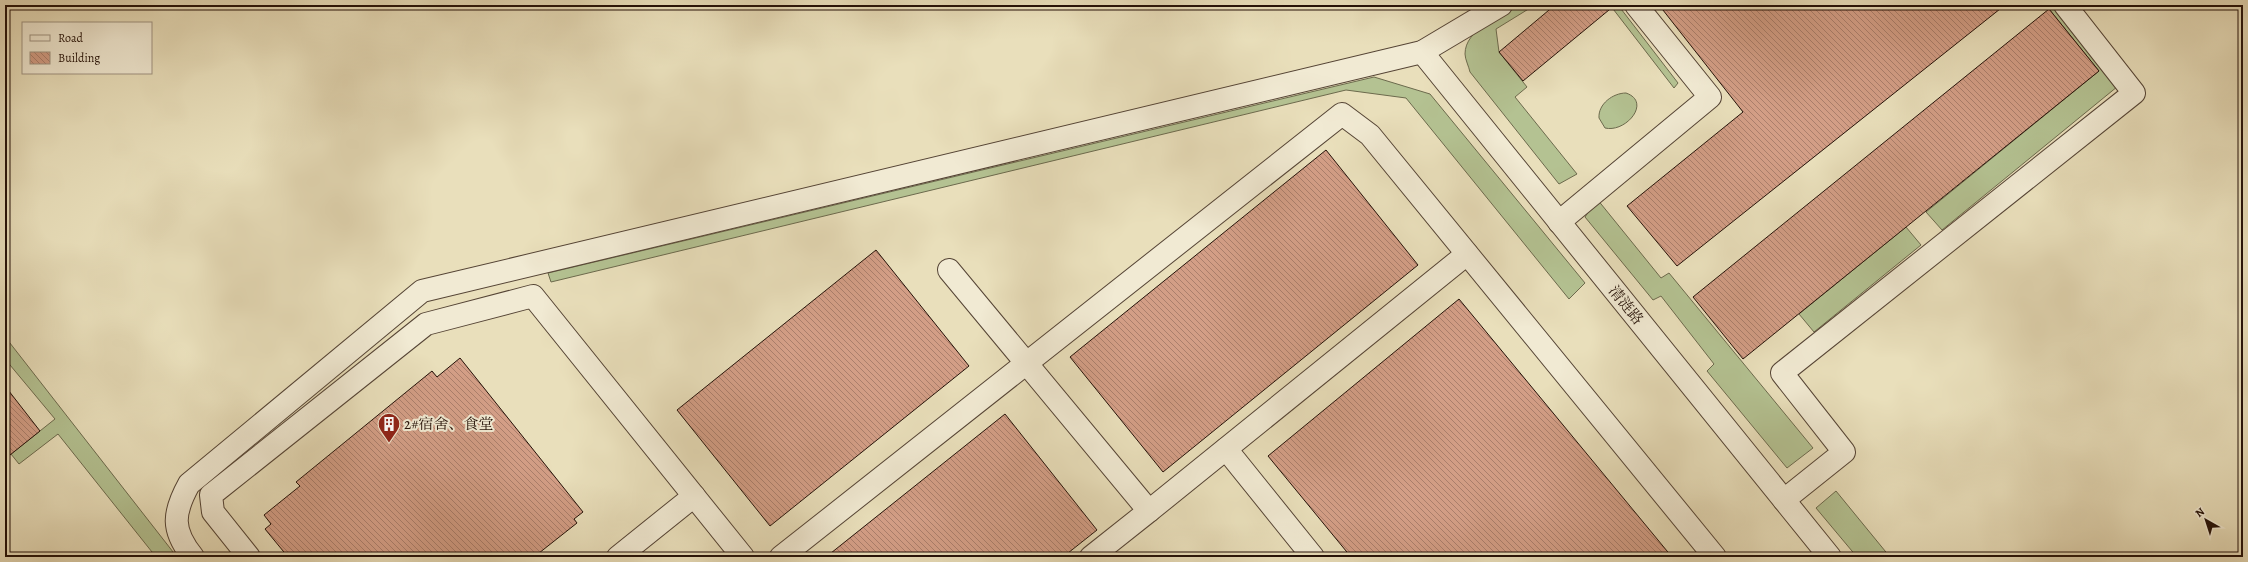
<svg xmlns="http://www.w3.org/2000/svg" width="2248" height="562" font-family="Alegreya,'Noto Serif SC',serif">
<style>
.garden{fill:#b4c292;stroke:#6c6a4d}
.building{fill:url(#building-back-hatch);stroke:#241108}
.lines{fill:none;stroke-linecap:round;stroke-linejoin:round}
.minor-casing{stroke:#554435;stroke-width:24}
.minor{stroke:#f1ead3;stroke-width:22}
.labels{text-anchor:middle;stroke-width:4;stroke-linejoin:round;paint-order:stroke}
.street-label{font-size:15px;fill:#241108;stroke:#f1ead3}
.poi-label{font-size:15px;fill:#241108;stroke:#f1ead3;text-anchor:start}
</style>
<defs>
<pattern id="building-back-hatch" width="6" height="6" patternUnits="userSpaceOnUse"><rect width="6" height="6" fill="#d39e86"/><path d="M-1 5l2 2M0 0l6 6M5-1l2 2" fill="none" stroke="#ab7f6c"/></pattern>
</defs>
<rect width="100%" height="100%" fill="#e9dfbb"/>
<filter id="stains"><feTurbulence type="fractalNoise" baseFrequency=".005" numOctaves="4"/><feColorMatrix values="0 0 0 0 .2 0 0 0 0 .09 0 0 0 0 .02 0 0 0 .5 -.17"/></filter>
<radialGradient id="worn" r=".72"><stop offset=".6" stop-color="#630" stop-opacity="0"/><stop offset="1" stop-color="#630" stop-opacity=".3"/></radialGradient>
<!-- garden -->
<g class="garden">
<path d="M1519,5h16l-39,24 3,23 28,35 -12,10 62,77 -18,10 -89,-112c-1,-5 -5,-13 -5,-18 0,-25 36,-38 54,-49z"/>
<polygon points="1610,5 1618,5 1678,83 1674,88"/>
<polygon points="2054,5 2060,5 2123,82 1942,230 1926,212 2099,71 2049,9"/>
<polygon points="1374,77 1430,94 1585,283 1569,299 1406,98 1346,90 551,282 548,273"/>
<path d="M1626,93c26,9 0,40 -21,35l-6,-10c-1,-14 14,-25 27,-25z"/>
<polygon points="1597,199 1661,278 1669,273 1813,448 1787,468 1707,371 1714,364 1661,296 1653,300 1585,217"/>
<polygon points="1906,227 1921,245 1814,332 1799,314"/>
<polygon points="6,338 177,557 156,557 58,434 19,464 11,454 55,419 5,359"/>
<polygon points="1836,491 1890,557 1857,557 1816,508"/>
</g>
<!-- building -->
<g class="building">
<polygon points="1555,5 1615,5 1523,81 1499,52"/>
<polygon points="1659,5 2005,5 1677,266 1627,206 1743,112"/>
<polygon points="2049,9 2099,71 1743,359 1693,297"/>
<polygon points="1326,150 1418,265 1163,472 1070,357"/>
<polygon points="876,250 969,366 770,526 677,410"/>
<polygon points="1459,299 1672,557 1351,557 1268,456"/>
<polygon points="460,358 583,512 574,519 577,523 534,557 288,557 265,529 271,524 264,515 300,486 296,482 432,371 437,377"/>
<polygon points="5,386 40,431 5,459"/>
<polygon points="1005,414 1097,530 1063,557 826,557"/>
</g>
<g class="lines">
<!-- minor casing -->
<g class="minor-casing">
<g id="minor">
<polyline points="1422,52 1830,557"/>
<polyline points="1559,222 1710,97 1636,5"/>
<polyline points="949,270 1149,511 1467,254"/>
<polyline points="1226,449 1313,557"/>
<polyline points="1784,500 1844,452 1782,373 2134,93 2065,5"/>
<path d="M193,557c-22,-27 -20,-44 -4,-73l233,-193 1000,-239 79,-47"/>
<polyline points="249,557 213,512 211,495 426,324 533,296 743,557"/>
<polyline points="618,557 694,496"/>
<polyline points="781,557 1342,114 1370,135 1715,557"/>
<polyline points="1091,557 1149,511"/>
</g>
</g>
<!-- minor -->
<use href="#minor" class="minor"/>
</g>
<!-- icons -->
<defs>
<g id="building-pin" transform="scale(1.15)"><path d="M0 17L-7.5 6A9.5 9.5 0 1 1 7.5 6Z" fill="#8f2418" stroke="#f1ead3"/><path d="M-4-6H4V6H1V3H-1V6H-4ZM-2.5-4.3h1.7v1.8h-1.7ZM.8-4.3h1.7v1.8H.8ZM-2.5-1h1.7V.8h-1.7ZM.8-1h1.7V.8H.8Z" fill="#fff"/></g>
</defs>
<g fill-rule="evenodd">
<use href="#building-pin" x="389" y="424"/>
</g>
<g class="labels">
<!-- street labels -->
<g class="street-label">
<text transform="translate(1626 305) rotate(51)" y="5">清涟路</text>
</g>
<!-- poi labels -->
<g class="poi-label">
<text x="404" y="429">2#宿舍、食堂</text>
</g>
</g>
<!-- margin -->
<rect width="2248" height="562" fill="none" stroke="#e9dfbb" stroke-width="20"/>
<rect x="6" y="6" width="2236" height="550" fill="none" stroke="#241108" stroke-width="2"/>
<rect x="10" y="10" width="2228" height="542" fill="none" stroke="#241108"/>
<!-- legend -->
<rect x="22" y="22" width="130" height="52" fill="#f1ead3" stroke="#9f9382"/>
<rect x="30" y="35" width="20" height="6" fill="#f1ead3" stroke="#9f9382"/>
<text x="58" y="42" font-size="12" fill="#241108">Road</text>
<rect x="30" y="52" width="20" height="12" fill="url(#building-back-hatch)" stroke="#9f9382"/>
<text x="58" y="62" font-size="12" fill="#241108">Building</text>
<!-- north arrow -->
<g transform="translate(2206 520) rotate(321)" stroke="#f1ead3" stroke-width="3" paint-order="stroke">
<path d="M0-3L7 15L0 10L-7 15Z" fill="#241108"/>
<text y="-6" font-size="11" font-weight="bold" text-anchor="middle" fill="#241108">N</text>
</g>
<rect width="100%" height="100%" filter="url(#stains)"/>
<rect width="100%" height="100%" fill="url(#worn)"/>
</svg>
